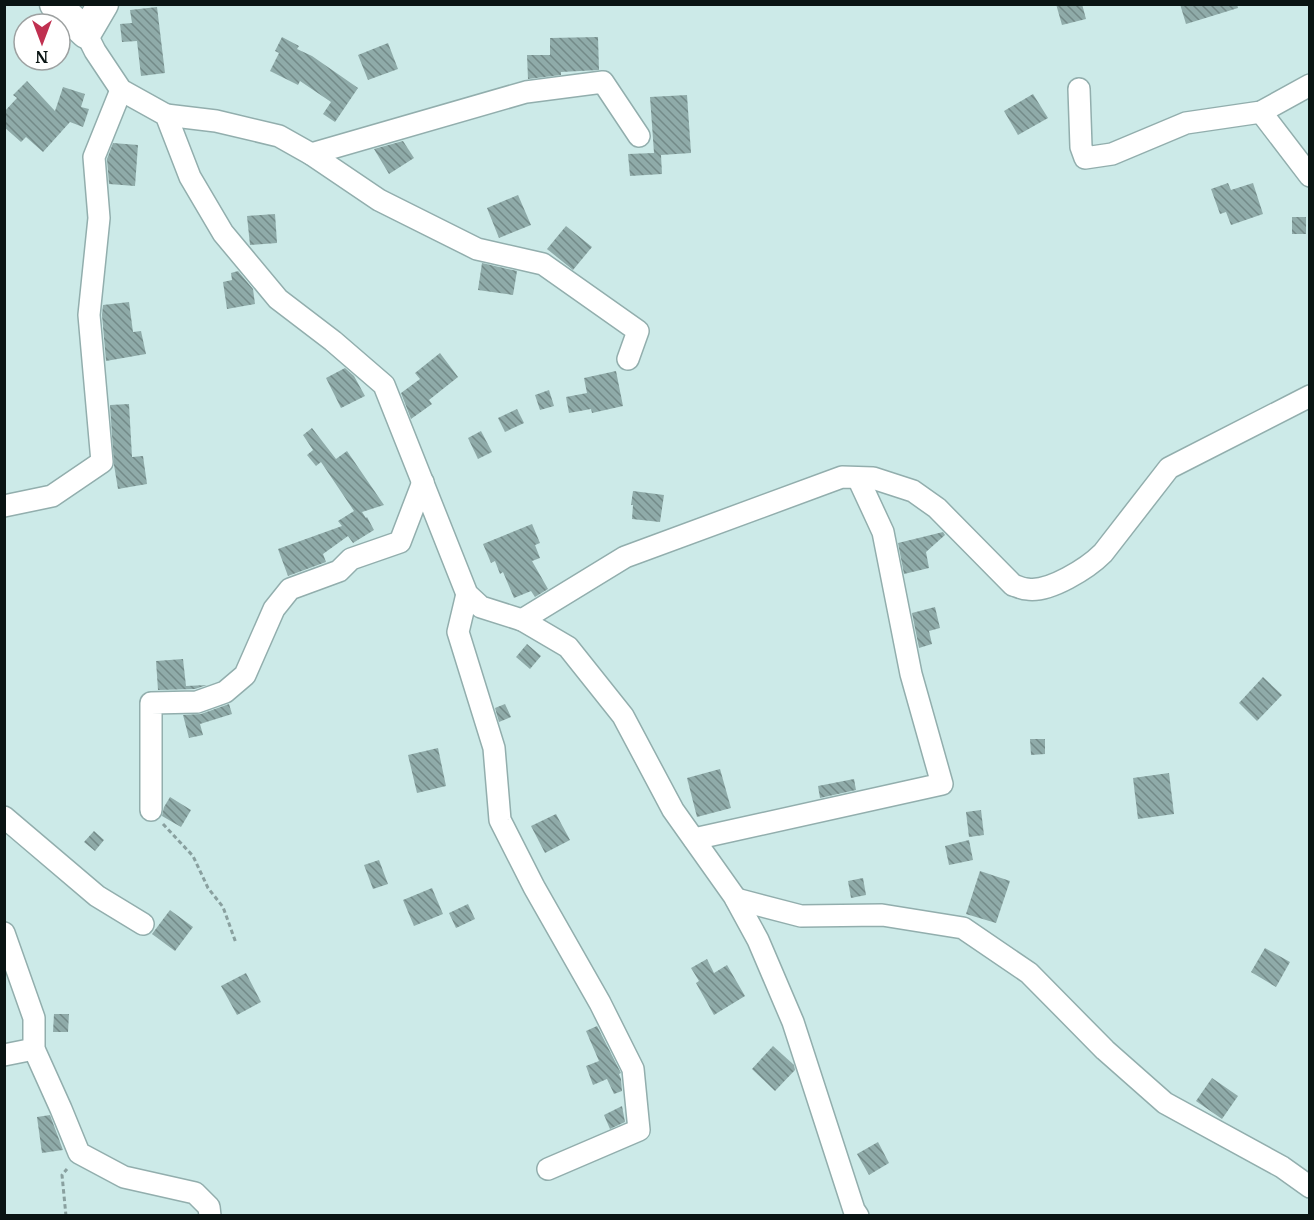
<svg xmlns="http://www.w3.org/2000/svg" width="1314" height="1220" font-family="Merriweather,serif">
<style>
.building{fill:url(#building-back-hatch)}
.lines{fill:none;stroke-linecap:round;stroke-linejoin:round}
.street-casing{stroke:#92aead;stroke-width:24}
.secondary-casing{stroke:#92aead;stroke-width:33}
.path{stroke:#89a09f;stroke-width:3;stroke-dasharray:4.5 3;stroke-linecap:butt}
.street{stroke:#fff;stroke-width:21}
.secondary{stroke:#fff;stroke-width:30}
</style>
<defs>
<pattern id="building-back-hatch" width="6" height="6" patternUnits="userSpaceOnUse" patternTransform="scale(1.5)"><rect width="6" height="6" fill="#8faba9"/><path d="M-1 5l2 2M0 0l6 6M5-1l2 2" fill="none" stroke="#738a88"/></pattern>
</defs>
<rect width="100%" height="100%" fill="#cceae8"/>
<!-- building -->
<g class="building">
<polygon points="1056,4 1082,4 1086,19 1062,25"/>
<polygon points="1180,4 1237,4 1238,8 1186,24"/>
<polygon points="157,7 165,73 141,76 137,41 122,42 120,24 132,23 130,10"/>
<polygon points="282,37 299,46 297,49 312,56 358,88 335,122 323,114 331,102 300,81 298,85 270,71 279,53 275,51"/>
<polygon points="598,37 599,70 561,72 561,75 528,79 527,55 550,55 550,38"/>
<polygon points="388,43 398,69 368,80 358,55"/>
<polygon points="27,81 55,111 63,87 85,94 81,107 89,109 83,127 70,122 43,152 26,137 21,142 4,127 4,112 17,98 13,95"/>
<polygon points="1033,94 1048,118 1018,135 1004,111"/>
<polygon points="687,95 691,153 661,155 662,174 630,176 628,154 654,153 650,97"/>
<polygon points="403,141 414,158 389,174 374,149"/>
<polygon points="113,143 138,145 135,186 109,184 107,159"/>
<polygon points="1228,183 1231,190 1253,183 1263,214 1231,225 1226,212 1220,214 1211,189"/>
<polygon points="518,195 531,225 499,238 487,208"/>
<polygon points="275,214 277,243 250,245 247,216"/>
<rect x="1292" y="217" width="14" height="17"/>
<polygon points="566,226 592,247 573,270 547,249"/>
<polygon points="482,263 517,271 513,295 478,290"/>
<polygon points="238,271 253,289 255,304 227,309 223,282 232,280 231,273"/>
<polygon points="129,302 133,332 141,331 146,354 106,361 102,315 103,305"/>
<polygon points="440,353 458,377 429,400 432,404 411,419 401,393 420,379 415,373"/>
<polygon points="345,368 354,376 365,396 341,408 326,378"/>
<polygon points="616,371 623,406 592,413 591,409 569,413 566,397 587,393 584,378"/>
<polygon points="549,390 554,406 540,410 535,395"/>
<polygon points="129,404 132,457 143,456 147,484 118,489 114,465 110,405"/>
<polygon points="517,409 524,423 505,432 498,418"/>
<polygon points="312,428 336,459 347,451 384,505 362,512 366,518 367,517 374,530 353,543 348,536 323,554 326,562 288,576 278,549 342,526 338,521 354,511 321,462 316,466 307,455 313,450 303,435"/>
<polygon points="481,431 492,452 478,459 468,438"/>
<polygon points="633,491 664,495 660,522 632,519 633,505 631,505"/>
<polygon points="532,524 540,543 535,545 540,558 532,561 548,589 535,597 531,591 514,598 503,572 500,574 495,561 491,563 483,544"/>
<polygon points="943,532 945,535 926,552 929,568 904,574 898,543"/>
<polygon points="935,607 940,628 929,631 932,644 919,648 912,613"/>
<polygon points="527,644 541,656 530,669 516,657"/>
<polygon points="183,659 186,686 207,685 195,689 158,690 156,661"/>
<polygon points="1263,677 1282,695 1257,721 1239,703"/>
<polygon points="229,704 232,714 200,724 203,735 189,738 183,715 201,714"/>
<polygon points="505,704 511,717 499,722 495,708"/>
<polygon points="1030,739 1045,739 1045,754 1031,755"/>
<polygon points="438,748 446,786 417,793 408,755"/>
<polygon points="720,769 731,808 697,817 687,778"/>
<polygon points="1169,773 1174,814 1138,819 1133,778"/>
<polygon points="854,779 856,790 820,798 818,786"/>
<polygon points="170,797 191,810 181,827 162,816 164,807"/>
<polygon points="981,810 984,835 969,837 966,812"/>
<polygon points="556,814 570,840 545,853 531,826"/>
<polygon points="94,831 104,840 95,851 84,842"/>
<polygon points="969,840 973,860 949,865 945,846"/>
<polygon points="379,860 388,884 373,889 364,865"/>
<polygon points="980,871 1010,881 996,923 966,914"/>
<polygon points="863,878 866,895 851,898 848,881"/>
<polygon points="432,888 443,914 414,926 403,900"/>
<polygon points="468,904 475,919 456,928 449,913"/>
<polygon points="170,910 193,927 175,951 152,934"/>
<polygon points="1265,948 1290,962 1276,987 1251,972"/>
<polygon points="707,959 714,973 727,965 745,996 714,1015 696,983 699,981 691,968"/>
<polygon points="246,973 261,1002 237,1015 221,986"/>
<polygon points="54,1014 69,1014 68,1032 53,1032"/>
<polygon points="597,1026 621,1073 619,1074 621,1079 622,1091 614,1094 607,1079 593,1085 586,1066 599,1061 586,1031"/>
<polygon points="773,1046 794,1065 795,1070 775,1091 752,1069"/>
<polygon points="1212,1078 1238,1096 1222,1119 1196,1101"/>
<polygon points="622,1106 625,1122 610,1129 604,1115"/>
<polygon points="50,1115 63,1150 42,1153 37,1117"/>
<polygon points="878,1142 889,1163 869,1175 857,1154"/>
</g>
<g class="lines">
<!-- street casing -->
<g class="street-casing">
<g id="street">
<polyline points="86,33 95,51 121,90 166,115 190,177 223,233 278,299 333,341 384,385 467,594 481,607 522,620 568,647 623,716 673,810 734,896 758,940 793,1022 854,1210 858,1216"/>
<polyline points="1079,89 1081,147 1085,158 1112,154 1186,123 1261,112 1310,85"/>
<polyline points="1261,112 1310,176"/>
<polyline points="166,115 216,121 279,136 311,154 379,200 477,249 543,264 638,331 628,359"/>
<polyline points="311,154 526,92 603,82 639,136"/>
<polyline points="4,506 52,496 102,462 89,315 99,218 94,157 121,90"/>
<polyline points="467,594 458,632 494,748 500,820 534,887 600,1003 633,1069 639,1130 548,1169"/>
<path d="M522,620l103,-63 217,-80 31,1 40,13 24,17 76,77c4,1 9,4 14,4 22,4 61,-21 76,-36l66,-85 141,-72"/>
<polyline points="151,810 151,703 197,702 225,692 245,675 274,609 290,589 339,571 351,559 400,542 423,482"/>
<polyline points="4,817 97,896 143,924"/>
<polyline points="694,839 942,784 911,674 883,532 858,478"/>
<polyline points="736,899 801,916 882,915 963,928 1029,973 1105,1050 1165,1103 1282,1167 1310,1187"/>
<polyline points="4,933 34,1018 34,1049 61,1109 79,1153 124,1177 195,1193 209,1207 210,1216"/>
<polyline points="4,1055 34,1049"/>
</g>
</g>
<!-- secondary casing -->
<g class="secondary-casing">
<polyline id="secondary" points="55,4 86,33 103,4"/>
</g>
<!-- path -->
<g class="path">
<polyline points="163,824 193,856 208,888 223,907 236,943"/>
<polyline points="66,1216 62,1175 67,1169"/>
</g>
<!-- street -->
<use href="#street" class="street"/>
<!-- secondary -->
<use href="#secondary" class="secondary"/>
</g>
<!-- border -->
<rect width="1314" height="1220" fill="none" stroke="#091413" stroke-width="12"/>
<!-- north arrow -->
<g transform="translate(42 42) rotate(180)"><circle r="28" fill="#ffffff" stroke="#9da1a1" stroke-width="1.5"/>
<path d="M0-4.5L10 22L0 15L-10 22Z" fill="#c03050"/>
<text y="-9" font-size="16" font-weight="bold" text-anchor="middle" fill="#091413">N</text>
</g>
</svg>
